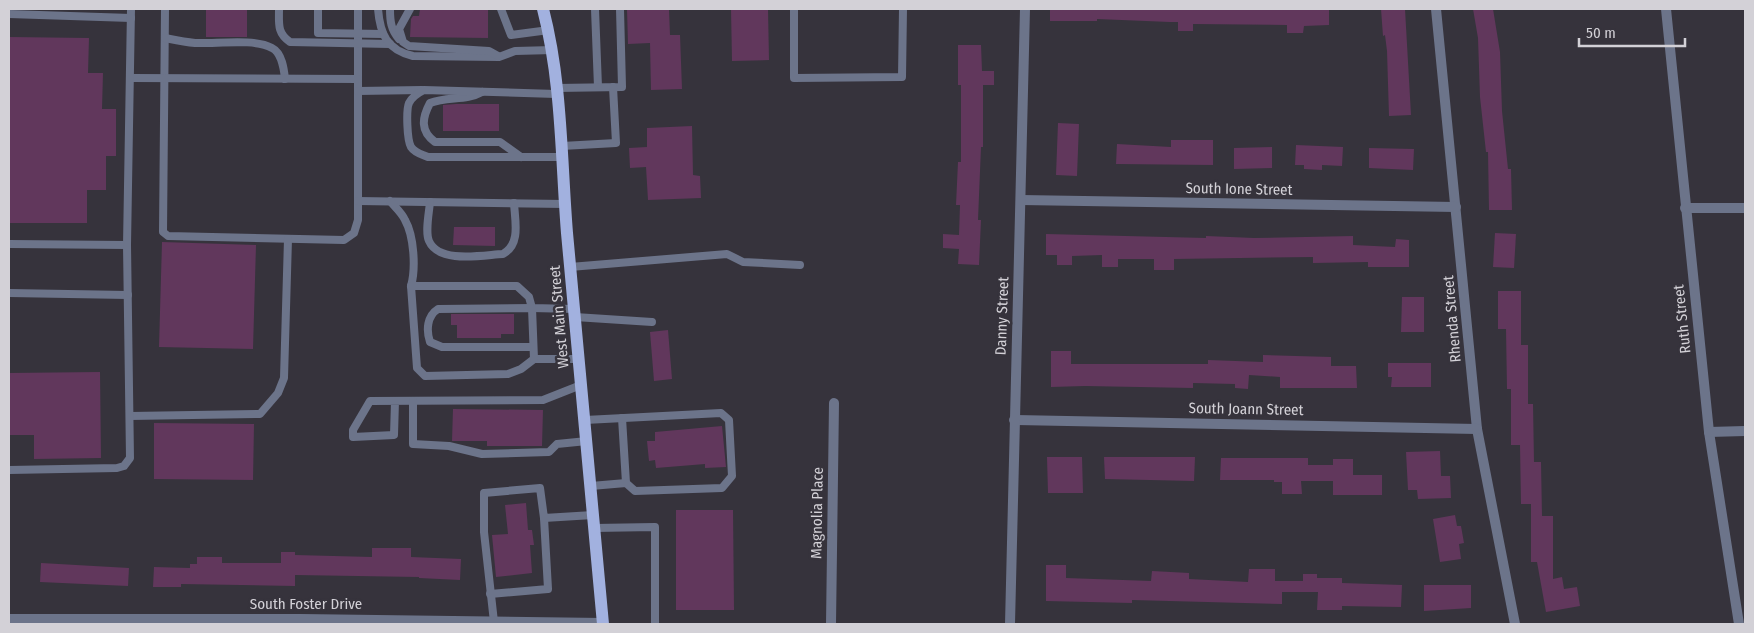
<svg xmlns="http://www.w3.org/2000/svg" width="1754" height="633" font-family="'Fira Sans Condensed',sans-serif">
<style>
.building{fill:#61375c}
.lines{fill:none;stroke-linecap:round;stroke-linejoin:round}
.lane{stroke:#6c748a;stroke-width:8}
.street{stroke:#6c748a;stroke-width:10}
.primary{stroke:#a2b1df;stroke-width:12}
.labels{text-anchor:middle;stroke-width:5;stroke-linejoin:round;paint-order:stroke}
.street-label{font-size:15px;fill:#d3d1d7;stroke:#36333c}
</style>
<rect width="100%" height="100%" fill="#36333c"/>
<!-- building -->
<g class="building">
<rect x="206" y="9" width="41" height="28"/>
<polygon points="420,9 488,9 488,38 410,37 411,19 413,16 419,16"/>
<polygon points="627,9 669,9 670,35 680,35 682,89 651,90 650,43 628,44"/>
<polygon points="731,9 768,9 769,60 732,61"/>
<polygon points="1050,9 1329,9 1329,25 1304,26 1303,33 1287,33 1287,25 1193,24 1193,31 1178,31 1178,22 1170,22 1097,19 1097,21 1050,21"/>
<polygon points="1381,9 1405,9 1411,115 1389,116 1387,51 1385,35 1383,36"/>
<polygon points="1473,9 1493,9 1500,52 1502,111 1508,169 1511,169 1512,210 1489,210 1488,152 1486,152 1480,97 1478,38"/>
<polygon points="9,37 89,38 88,73 103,73 102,109 116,109 116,156 106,156 106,190 87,190 87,223 9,223"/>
<polygon points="958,45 981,45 982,71 994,71 994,85 983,85 983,147 981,147 978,220 981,220 979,265 958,264 959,249 943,248 943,234 959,235 960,205 956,205 958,162 961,162 961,85 958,85"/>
<polygon points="456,104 499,104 499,131 443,131 443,105"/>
<polygon points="1058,123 1079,124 1077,176 1056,175"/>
<polygon points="692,126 693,175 700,176 701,198 648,200 646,167 630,168 629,148 647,147 647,128"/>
<polygon points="1171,140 1213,140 1213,165 1116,164 1117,144 1171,147"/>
<polygon points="1296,145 1343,147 1342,166 1322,165 1322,170 1304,169 1304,165 1295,165"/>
<polygon points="1272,147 1272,168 1234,169 1234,148"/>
<polygon points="1369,148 1414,149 1413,170 1369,168"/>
<polygon points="454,227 495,227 495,246 453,245"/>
<polygon points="1495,233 1516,234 1514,268 1493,267"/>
<polygon points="1046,234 1206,238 1206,236 1254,238 1353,236 1353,245 1395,247 1396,239 1409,240 1409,267 1368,267 1368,262 1313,263 1313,257 1174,259 1174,270 1154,270 1154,259 1118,259 1118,267 1102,267 1102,255 1072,256 1072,265 1057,265 1057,255 1046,255"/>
<polygon points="162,242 256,245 253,349 159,347"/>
<polygon points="1498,291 1521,291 1521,345 1528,345 1528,404 1533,404 1534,462 1541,462 1542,516 1553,516 1553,579 1562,577 1564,589 1577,587 1580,606 1546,612 1537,562 1531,562 1531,504 1521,504 1520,445 1511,445 1511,389 1507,389 1506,329 1498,329"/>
<polygon points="1402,297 1424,297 1424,332 1401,332"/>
<polygon points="451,314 514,314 514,334 501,334 501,338 457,338 457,325 451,325"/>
<polygon points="668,330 672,379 654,381 650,332"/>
<polygon points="1051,351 1071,351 1071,364 1208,364 1208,360 1263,362 1263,355 1331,357 1331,366 1356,366 1357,388 1280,388 1280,377 1249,375 1248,389 1235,388 1235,384 1193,383 1193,388 1085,386 1051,387"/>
<polygon points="1388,363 1431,363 1431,387 1391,387 1392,377 1388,377"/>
<polygon points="100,372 101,458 34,459 34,435 9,435 9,373"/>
<polygon points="453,409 543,410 542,446 487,446 487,441 452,441"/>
<polygon points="154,423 254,424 253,480 154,479"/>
<polygon points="722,426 726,467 705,468 705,464 656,468 655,460 649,461 647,441 655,441 655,432"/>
<polygon points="1440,451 1441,476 1450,476 1451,498 1418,499 1417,490 1408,490 1406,452"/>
<polygon points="1047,457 1082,457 1083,493 1048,493"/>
<polygon points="1104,457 1195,457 1194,481 1105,479"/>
<polygon points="1221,458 1308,458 1308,465 1333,465 1333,459 1353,459 1353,475 1382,475 1382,495 1333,495 1333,481 1301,481 1302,494 1282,494 1282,482 1274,482 1274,480 1220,480"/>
<polygon points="526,503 528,530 532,530 534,545 530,545 532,573 496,577 492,535 508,534 505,505"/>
<polygon points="676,510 733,510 734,610 676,610"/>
<polygon points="1455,515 1457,526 1461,526 1464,543 1459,544 1461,559 1440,562 1433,519"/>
<polygon points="372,548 411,548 411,557 461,559 460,580 419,578 419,577 295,575 295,586 181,584 181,587 153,587 154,567 190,568 190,564 197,564 197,557 222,557 222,563 281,563 281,552 295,552 295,555 372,557"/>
<polygon points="41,563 129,568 128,586 40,582"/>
<polygon points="1046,565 1066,565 1066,578 1151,581 1152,571 1189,573 1189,579 1248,582 1249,569 1275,569 1275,581 1303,581 1303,574 1317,574 1317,578 1342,578 1342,583 1402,585 1401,607 1342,606 1342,610 1317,610 1318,592 1282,592 1282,604 1132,600 1132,603 1046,601"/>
<polygon points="1424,585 1471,585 1471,608 1424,611"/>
</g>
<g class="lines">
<!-- lane -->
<g class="lane">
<polyline points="165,9 163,232 168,236 344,240 354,233 358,220 358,9"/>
<path d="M279,9c0,15 -2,24 11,33l100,2"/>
<polyline points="318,9 318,33 383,34"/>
<path d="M378,9c2,25 9,41 35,47l86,1 16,-6 38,-1"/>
<path d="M390,9c0,12 1,21 9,30"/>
<polyline points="410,9 399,29 403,42 409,46 489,51 498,56"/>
<polyline points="501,9 511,35 549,30"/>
<polyline points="595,9 598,87"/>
<polyline points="794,9 794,78 902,77 903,9"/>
<polyline points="9,14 131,18"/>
<path d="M165,38c10,2 19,4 30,5 21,1 59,-5 77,5 10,5 12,21 13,31"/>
<polyline points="131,78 358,79"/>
<polyline points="557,88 622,87 620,9"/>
<polyline points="358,91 422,90"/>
<path d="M482,92c-16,9 -35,4 -52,11 -8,15 -10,28 5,39h65l21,15"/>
<path d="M556,94l-132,-4c-6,3 -12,7 -15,13 -3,7 -2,37 2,44 4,6 10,7 17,10h134"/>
<polyline points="562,146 616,143 613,87"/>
<polyline points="358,201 565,204"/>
<path d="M390,201c5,6 12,12 15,19 9,16 11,48 6,66"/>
<path d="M430,202c-1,11 -5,30 -1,39 10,23 54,14 74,13 18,-10 12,-33 11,-51"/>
<polyline points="9,244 127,245"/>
<polyline points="570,267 727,254 743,262 800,265"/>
<polyline points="9,293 128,295"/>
<polyline points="574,309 532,308 529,297 517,286 411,286 417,368 425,376 508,374 521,369 534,359 578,359"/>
<polyline points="575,317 652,322"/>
<path d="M533,347h-91l-12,-5c-4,-12 -3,-26 8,-33l94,-1 2,51"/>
<polyline points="395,401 394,435 353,437 353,430 370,401 543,400 581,385"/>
<polyline points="413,401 413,444 449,446 482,454 549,452 557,444 587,441"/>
<polyline points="130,416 260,414 278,393 284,378 288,239"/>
<polyline points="622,418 626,483"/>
<polyline points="585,420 721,413 729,420 732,476 722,488 635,491 626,483 591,486"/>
<polyline points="9,470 117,468 124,466 130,458 127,245 131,9"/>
<polyline points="594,528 655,527 655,624"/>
<polyline points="490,594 548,589 544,518"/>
<polyline points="494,622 484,532 484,493 540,488 544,518 593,515"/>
</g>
<!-- street -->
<g class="street">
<polyline points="1436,9 1477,429 1515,624"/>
<polyline points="1666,9 1709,432 1739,624"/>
<polyline points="1021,200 1456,207"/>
<polyline points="1685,208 1745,208"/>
<polyline points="1014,420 1477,429"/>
<polyline points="1709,432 1745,431"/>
<polyline points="9,619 301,619 603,623"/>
<polyline points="831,624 834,403"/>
<polyline points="1010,624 1025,9"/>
</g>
<!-- primary -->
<path class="primary" d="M543,9c19,73 18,149 24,224 11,131 24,261 36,391"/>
</g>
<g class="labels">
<!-- street labels -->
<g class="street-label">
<text transform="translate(1239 189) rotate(1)" y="5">South Ione Street</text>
<text transform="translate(1002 316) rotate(-88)" y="5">Danny Street</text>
<text transform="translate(559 317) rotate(-95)" y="5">West Main Street</text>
<text transform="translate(1452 319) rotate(-95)" y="5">Rhenda Street</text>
<text transform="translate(1682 319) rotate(-96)" y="5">Ruth Street</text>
<text transform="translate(1246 409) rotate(1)" y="5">South Joann Street</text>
<text transform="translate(817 513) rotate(-89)" y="5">Magnolia Place</text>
<text x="306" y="609">South Foster Drive</text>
</g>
</g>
<!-- border -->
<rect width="1754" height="633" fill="none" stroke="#d3d1d7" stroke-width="20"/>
<!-- scale -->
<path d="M1579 38v8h106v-8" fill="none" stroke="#d3d1d7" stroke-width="2.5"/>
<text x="1586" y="38" font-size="15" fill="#d3d1d7" stroke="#36333c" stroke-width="4" paint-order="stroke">50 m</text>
</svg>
